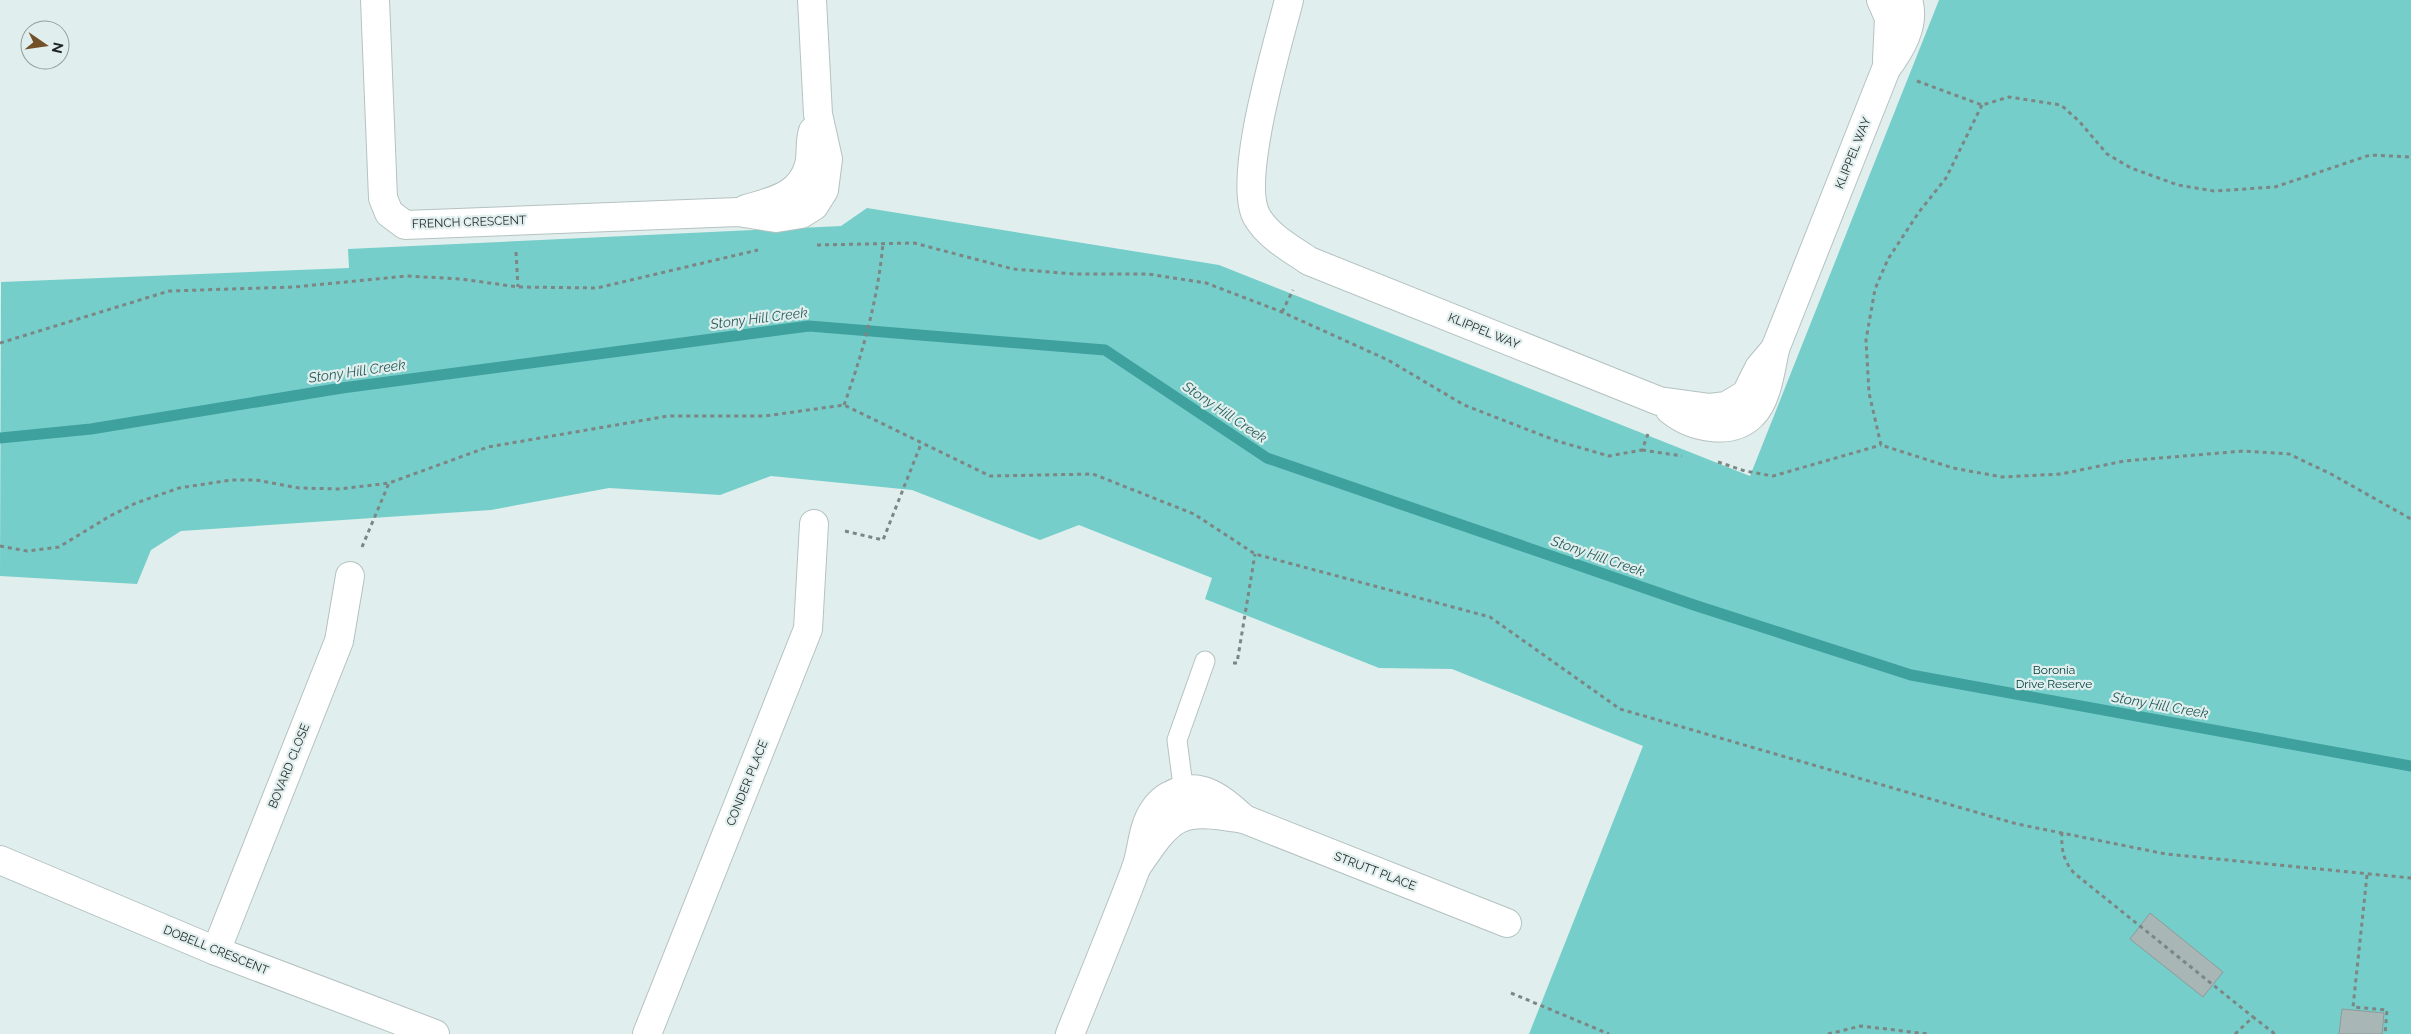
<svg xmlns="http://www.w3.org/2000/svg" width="2411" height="1034" font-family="Raleway,sans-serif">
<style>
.green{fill:#76ceca}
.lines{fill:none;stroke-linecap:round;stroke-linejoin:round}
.stream{stroke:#3fa19d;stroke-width:11}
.building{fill:#a8b6b5;stroke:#8e9b9a}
.service-casing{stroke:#b4c2c1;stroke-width:21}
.minor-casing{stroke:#b4c2c1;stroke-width:30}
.path{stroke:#7c8685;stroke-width:3;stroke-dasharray:4 4;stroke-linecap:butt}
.service{stroke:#fff;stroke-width:19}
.minor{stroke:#fff;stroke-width:28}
.labels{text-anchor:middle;stroke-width:4.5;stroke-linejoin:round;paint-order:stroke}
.street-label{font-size:12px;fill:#1e2423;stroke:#e0efed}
.park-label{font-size:12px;fill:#00403d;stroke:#e0efed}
.water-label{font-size:14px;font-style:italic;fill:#285e5c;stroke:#e0efed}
</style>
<rect width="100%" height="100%" fill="#e0efed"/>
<!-- green -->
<polygon class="green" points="1939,0 2411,0 2411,1034 1529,1034 1643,746 1452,669 1379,668 1205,599 1212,578 1079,525 1040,540 912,490 771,476 720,495 609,488 491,510 181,531 151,550 137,584 0,576 1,282 349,268 348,249 841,226 867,208 1219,265 1750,476"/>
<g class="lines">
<!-- stream -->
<polyline class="stream" points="0,438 91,429 342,388 809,326 1105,350 1267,458 1694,605 1911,675 2411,766"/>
</g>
<!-- building -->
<g class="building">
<polygon points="2150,913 2223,972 2203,997 2130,939"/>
<polygon points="2342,1009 2384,1013 2382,1034 2339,1034"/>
</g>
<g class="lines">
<!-- service casing -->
<g class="service-casing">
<polyline id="service" points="1185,801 1177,740 1205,661"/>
</g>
<!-- minor casing -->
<g class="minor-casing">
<g id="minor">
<polyline points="375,0 383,198 389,213 405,225 738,212 776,218 801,214 814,206 824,190 828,159 818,114 812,0"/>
<path d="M1289,0c-11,44 -53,181 -32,217 12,20 33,31 52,44l350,140 51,7 16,-2 20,-12 13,-26 16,-19"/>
<polyline points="1881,0 1889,18 1887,60"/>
<path d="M746,209c27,-8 55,-13 63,-44 3,-11 0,-23 4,-34"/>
<path d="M1670,410c22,18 61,26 82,5 15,-14 19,-47 23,-66l111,-280c14,-19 30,-44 22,-69"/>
<polyline points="0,860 216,951 435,1034"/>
<path d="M1136,868c37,-55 42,-60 108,-49l263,104"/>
<polyline points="216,951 339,641 350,576"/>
<polyline points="647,1034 808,629 814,524"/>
<path d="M1070,1034c22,-54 44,-108 65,-163 8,-20 6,-42 19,-61 3,-5 11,-13 17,-15 29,-16 53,5 73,24"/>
</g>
</g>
<!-- path -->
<g class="path">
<polyline points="1917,81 1982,105 2009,97 2061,105 2079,121 2107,154 2131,168 2178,185 2214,191 2275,187 2370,155 2411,157"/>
<polyline points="1982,105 1946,178 1919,212 1888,259 1875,289 1866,340 1869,393 1881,445 1953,468 2002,477 2061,474 2124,461 2244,451 2289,454 2331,474 2411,519"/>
<polyline points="817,245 914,243 1013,269 1074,274 1148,274 1206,283 1282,312 1388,360 1464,405 1557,441 1609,456 1642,450 1648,434"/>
<polyline points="516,252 518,287"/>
<polyline points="1282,312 1293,290"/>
<polyline points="0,343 169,291 294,287 407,276 461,279 518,287 597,288 758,250"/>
<path d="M844,405c19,-53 34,-106 39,-162"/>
<polyline points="1642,450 1682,456"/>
<polyline points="1718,462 1745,471 1773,476 1881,445"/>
<polyline points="845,531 883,540 921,444"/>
<polyline points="0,546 27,551 59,547 110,516 136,503 179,488 231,480 256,480 299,488 340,489 389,483 488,447 668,416 765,416 844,405 990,476 1093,474 1194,514 1255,554 1490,617 1620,709 2017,824 2166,854 2411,878"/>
<polyline points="362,547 389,483"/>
<polyline points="1233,663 1237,663 1255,554"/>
<path d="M2062,832c-1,17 1,28 12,41l179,144"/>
<polyline points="2367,875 2353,1007 2387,1010 2385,1034"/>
<polyline points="1511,993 1609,1034"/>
<polyline points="1828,1034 1861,1026 1928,1034"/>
<polyline points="2235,1034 2253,1017 2275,1034"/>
</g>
<!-- service -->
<use href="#service" class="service"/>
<!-- minor -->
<use href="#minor" class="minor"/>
</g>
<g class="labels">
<!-- street labels -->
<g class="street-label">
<text transform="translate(1853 153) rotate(-68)" y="4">KLIPPEL WAY</text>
<text transform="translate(469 222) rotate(-2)" y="4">FRENCH CRESCENT</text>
<text transform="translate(1484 331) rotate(22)" y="4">KLIPPEL WAY</text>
<text transform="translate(289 766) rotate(-68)" y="4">BOVARD CLOSE</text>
<text transform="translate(747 783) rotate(-68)" y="4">CONDER PLACE</text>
<text transform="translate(1375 871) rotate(21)" y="4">STRUTT PLACE</text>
<text transform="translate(216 950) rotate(22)" y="4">DOBELL CRESCENT</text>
</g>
<!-- park labels -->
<g class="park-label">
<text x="2054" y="674">Boronia<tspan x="2054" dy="14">Drive Reserve</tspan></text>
</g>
<!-- water labels -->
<g class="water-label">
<text transform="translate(759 318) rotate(-7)" y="5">Stony Hill Creek</text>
<text transform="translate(357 371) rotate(-8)" y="5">Stony Hill Creek</text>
<text transform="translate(1225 412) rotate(34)" y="5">Stony Hill Creek</text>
<text transform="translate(1598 556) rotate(19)" y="5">Stony Hill Creek</text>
<text transform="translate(2160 705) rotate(10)" y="5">Stony Hill Creek</text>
</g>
</g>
<!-- north arrow -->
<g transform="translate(45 45) rotate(103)"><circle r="24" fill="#e0efed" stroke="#929e9c"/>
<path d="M0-4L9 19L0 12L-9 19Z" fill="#725028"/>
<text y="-8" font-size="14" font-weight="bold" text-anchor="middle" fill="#1e2423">N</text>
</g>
</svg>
